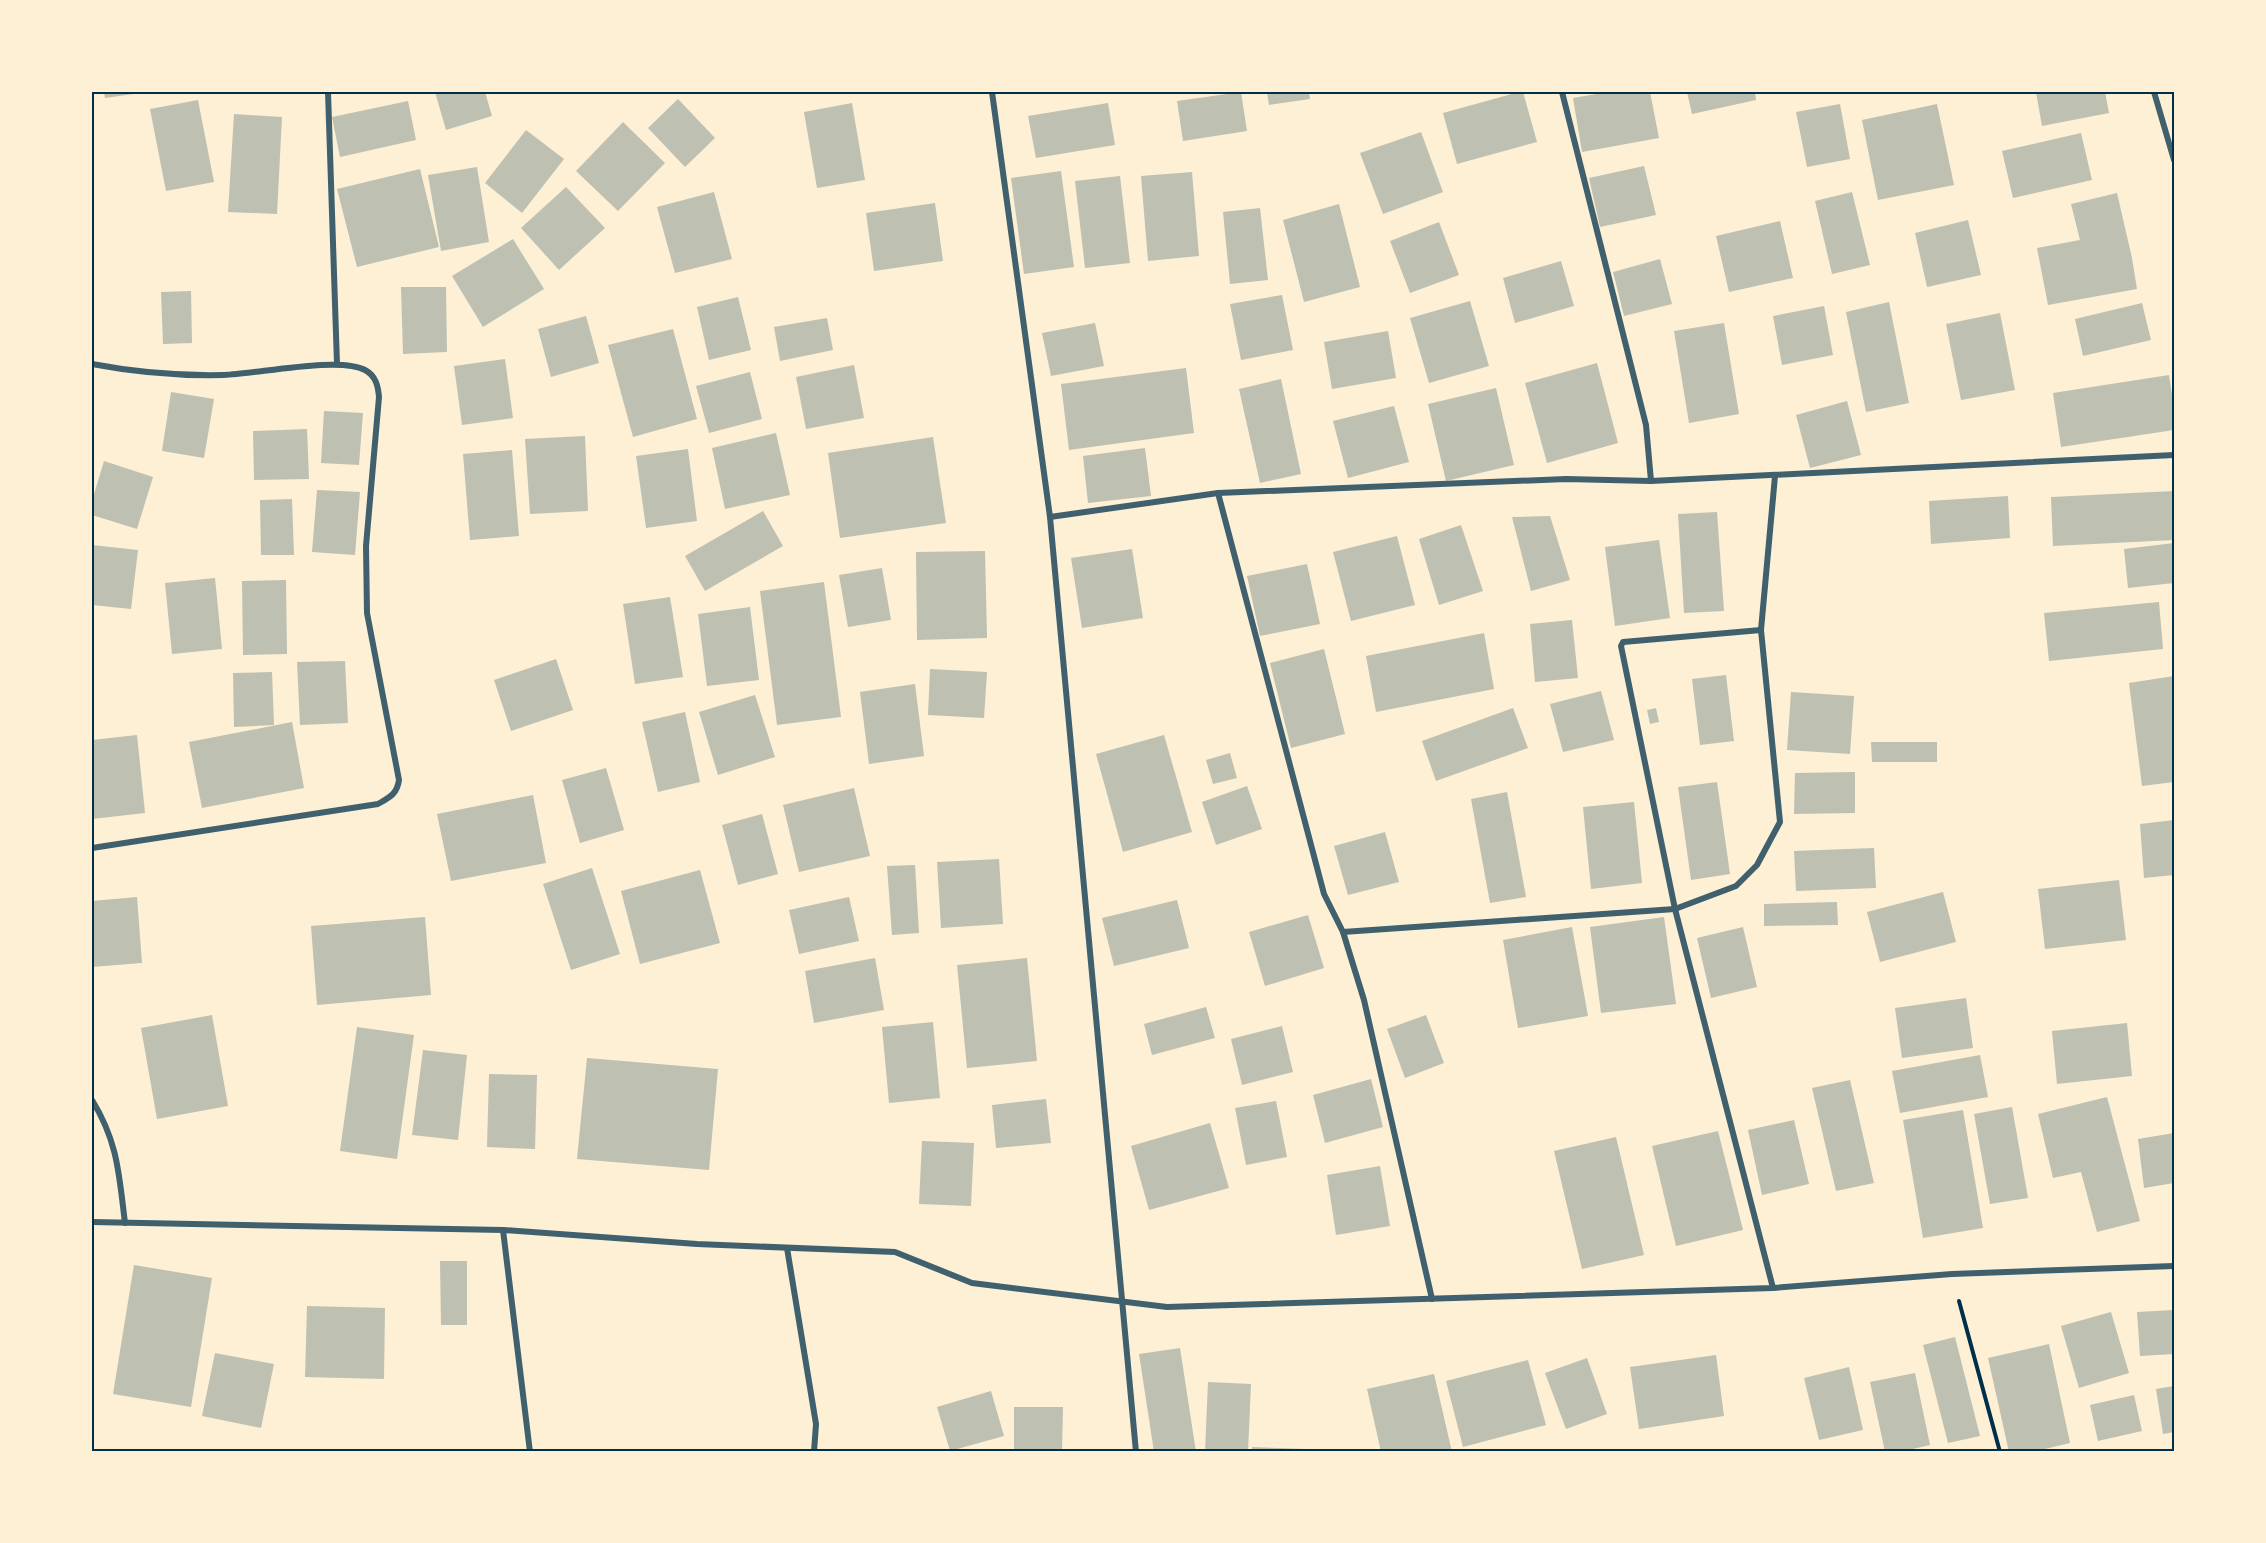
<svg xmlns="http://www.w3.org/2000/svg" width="2266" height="1543" font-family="'Sofia Sans Condensed',sans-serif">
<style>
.building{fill:#bec0b2}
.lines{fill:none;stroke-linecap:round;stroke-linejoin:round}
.path{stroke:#003049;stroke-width:4}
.minor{stroke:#3f606c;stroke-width:6}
.neatline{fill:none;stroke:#003049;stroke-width:2}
</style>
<rect width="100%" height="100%" fill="#fdf0d5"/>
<!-- building -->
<g class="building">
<polygon points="104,92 141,92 141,93 105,98"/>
<polygon points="435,92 485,92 492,116 446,130"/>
<polygon points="1241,92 1247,131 1183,141 1177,101"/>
<polygon points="1267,92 1309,92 1310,99 1269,105"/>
<polygon points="1519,92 1523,92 1537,142 1457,164 1443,113"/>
<polygon points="1608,92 1650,92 1659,138 1582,152 1573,98"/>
<polygon points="1687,92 1755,92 1756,100 1692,114"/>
<polygon points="2036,92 2105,92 2109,113 2042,126"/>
<polygon points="678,99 715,138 685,167 648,128"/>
<polygon points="198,100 214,182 166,191 150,109"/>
<polygon points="408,101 416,140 340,157 332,117"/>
<polygon points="852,103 865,180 817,188 804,112"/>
<polygon points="1108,103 1115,145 1036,158 1028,116"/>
<polygon points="1840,104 1850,159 1807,167 1796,112"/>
<polygon points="1937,104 1954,185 1878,200 1862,120"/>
<polygon points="234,114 282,117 277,214 228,212"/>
<polygon points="623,122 665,163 618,211 576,171"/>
<polygon points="526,130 564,159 522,213 485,183"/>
<polygon points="1421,132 1443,192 1383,214 1360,153"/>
<polygon points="2081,133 2092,180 2013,198 2002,151"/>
<polygon points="1644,166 1656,215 1600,227 1589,178"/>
<polygon points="477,167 489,242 441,251 428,175"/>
<polygon points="420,169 439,247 357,267 337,189"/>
<polygon points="1061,171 1074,267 1024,274 1011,178"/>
<polygon points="1192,172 1199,256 1148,261 1141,176"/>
<polygon points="1120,176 1130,263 1085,268 1075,181"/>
<polygon points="566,187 605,228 559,270 521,228"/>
<polygon points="714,192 732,259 675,273 657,207"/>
<polygon points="1852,192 1870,265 1832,274 1815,201"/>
<polygon points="2117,193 2132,258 2137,289 2048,305 2037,248 2080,240 2071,204"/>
<polygon points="935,203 943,261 874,271 866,213"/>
<polygon points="1339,204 1360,287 1304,302 1283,220"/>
<polygon points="1260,208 1268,280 1230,284 1223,212"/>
<polygon points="1968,220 1981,275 1927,287 1915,233"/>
<polygon points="1780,221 1793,278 1729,292 1716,236"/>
<polygon points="1439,222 1459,275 1410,293 1390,241"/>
<polygon points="513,239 544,289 483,327 452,276"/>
<polygon points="1660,259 1672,304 1624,316 1613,272"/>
<polygon points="1561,261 1574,306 1515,323 1503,278"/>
<polygon points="401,287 446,287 447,352 403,354"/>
<polygon points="191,291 192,343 163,344 161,292"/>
<polygon points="1282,295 1293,350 1241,360 1230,304"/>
<polygon points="738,297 751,350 709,360 697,307"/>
<polygon points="1470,301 1489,366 1429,383 1410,318"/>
<polygon points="1889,302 1909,403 1866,412 1846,312"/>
<polygon points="2142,303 2151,340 2083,356 2075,319"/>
<polygon points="1824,306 1833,355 1782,365 1773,316"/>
<polygon points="2000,313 2015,390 1961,400 1946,324"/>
<polygon points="586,316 599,363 551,377 538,329"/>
<polygon points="827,318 833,350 780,361 774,327"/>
<polygon points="1095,323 1104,366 1051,376 1042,333"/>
<polygon points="1724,323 1739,414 1689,423 1674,331"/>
<polygon points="673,329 697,419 633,437 608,345"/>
<polygon points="1388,331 1396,378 1332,389 1324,342"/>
<polygon points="505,359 513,418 462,425 454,366"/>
<polygon points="1597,363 1618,443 1547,463 1525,383"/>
<polygon points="854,365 864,418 806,429 796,377"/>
<polygon points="1186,368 1194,433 1069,450 1061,384"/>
<polygon points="750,372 762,419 709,433 696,386"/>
<polygon points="2169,375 2174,408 2174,430 2061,447 2053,393"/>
<polygon points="1281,379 1301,474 1260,483 1239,389"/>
<polygon points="1496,388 1514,465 1446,481 1428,404"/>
<polygon points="171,392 214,399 204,458 162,451"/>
<polygon points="1847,401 1861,455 1810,468 1796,415"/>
<polygon points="1394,406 1409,462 1348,478 1333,421"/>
<polygon points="324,411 363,413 359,465 321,463"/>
<polygon points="307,429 309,479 254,480 253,431"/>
<polygon points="776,433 790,495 725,509 712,448"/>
<polygon points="585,436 588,511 530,514 525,439"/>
<polygon points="933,437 946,523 840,538 828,453"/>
<polygon points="1145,448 1151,496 1088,503 1083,456"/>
<polygon points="688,449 697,521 646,528 636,456"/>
<polygon points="512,450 519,536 470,540 463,454"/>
<polygon points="104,461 153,477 137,529 92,515 92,501"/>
<polygon points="317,490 360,492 355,555 312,552"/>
<polygon points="2174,491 2174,540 2053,546 2051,497"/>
<polygon points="2008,496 2010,538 1931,544 1929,501"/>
<polygon points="292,499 294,555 261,555 260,500"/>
<polygon points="763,511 783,546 705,591 685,556"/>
<polygon points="1717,512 1724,611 1684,613 1678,514"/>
<polygon points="1550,516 1570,580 1531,591 1512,517"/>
<polygon points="1461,525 1483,591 1439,605 1419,539"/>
<polygon points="1397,536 1415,605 1351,621 1333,552"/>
<polygon points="1659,540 1670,618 1615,626 1605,547"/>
<polygon points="2174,543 2174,583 2128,588 2124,549"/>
<polygon points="92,545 138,550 131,609 92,605"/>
<polygon points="1132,549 1143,618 1082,628 1071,558"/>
<polygon points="985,551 987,638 917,640 916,552"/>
<polygon points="1307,564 1320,624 1260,636 1247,576"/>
<polygon points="882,568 891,620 848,627 839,575"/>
<polygon points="215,578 222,649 172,654 165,583"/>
<polygon points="286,580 287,654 243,655 242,581"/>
<polygon points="824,582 841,717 777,725 760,591"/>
<polygon points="670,597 683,677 635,684 623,604"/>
<polygon points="2159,602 2163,649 2049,661 2044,613"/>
<polygon points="750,607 759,680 707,686 698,614"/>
<polygon points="1572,620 1578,678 1535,682 1530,624"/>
<polygon points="1484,633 1494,689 1376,712 1366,656"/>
<polygon points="1324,649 1345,734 1291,748 1270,663"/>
<polygon points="556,659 573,710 511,731 494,680"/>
<polygon points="345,661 348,723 300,725 297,662"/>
<polygon points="930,669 987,672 984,718 928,715"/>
<polygon points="272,672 274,725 234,727 233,673"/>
<polygon points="1726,675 1734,741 1700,745 1692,679"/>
<polygon points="2174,676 2174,782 2142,786 2129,683"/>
<polygon points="915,684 924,756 869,764 860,692"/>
<polygon points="1601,691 1614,740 1563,752 1550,704"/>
<polygon points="1791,692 1854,696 1850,754 1787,750"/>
<polygon points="755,695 775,757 718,775 699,712"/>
<polygon points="1513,708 1528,748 1436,781 1422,741"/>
<polygon points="1656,708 1659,722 1650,724 1647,710"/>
<polygon points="685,712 700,782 658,792 642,722"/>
<polygon points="292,722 304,788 202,808 189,742"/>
<polygon points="137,735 145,813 92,819 92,740"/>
<polygon points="1164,735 1192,832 1123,852 1096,754"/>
<polygon points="1871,742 1937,742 1937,762 1872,762"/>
<polygon points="1230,753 1237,778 1213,784 1206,760"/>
<polygon points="606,768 624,830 580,843 562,780"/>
<polygon points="1855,772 1855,813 1794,814 1795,773"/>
<polygon points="1717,782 1730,874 1691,880 1678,787"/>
<polygon points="1247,786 1262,829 1216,845 1202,802"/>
<polygon points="854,788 870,856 799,872 783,805"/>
<polygon points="1507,792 1526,897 1490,903 1471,799"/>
<polygon points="533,795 546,863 451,881 437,814"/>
<polygon points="1634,802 1642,883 1591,889 1583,807"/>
<polygon points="762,814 778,874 738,885 722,825"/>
<polygon points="2174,820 2174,875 2144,878 2140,824"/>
<polygon points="1385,832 1399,882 1348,895 1334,846"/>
<polygon points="1874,848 1876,888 1796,891 1794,851"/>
<polygon points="999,859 1003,924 941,928 937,862"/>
<polygon points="915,865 919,933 892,935 887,866"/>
<polygon points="592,868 620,954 571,970 543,884"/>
<polygon points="700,870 720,943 640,964 621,891"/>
<polygon points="2119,880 2126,940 2045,949 2038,889"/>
<polygon points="1943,892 1956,942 1880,962 1867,912"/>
<polygon points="137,897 142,963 92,967 92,901"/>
<polygon points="849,897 859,941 799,954 789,910"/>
<polygon points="1177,900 1189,948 1114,966 1102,918"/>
<polygon points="1837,902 1838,925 1764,926 1764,904"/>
<polygon points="1308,915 1324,968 1265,986 1249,932"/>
<polygon points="425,917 431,995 317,1005 311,926"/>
<polygon points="1664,917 1676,1004 1601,1013 1590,927"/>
<polygon points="1572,927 1588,1016 1518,1028 1503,940"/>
<polygon points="1743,927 1757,987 1711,998 1697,938"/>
<polygon points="875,958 884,1010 814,1023 805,971"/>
<polygon points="1027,958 1037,1061 967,1068 957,965"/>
<polygon points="1966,998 1973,1048 1902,1058 1895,1008"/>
<polygon points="1206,1007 1215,1038 1152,1055 1144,1024"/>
<polygon points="212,1015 228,1106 157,1119 141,1028"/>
<polygon points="1426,1015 1444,1063 1405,1078 1387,1029"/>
<polygon points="933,1022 940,1098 889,1103 882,1027"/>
<polygon points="2127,1023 2132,1076 2057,1084 2052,1031"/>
<polygon points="1282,1026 1293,1072 1242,1085 1231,1039"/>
<polygon points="357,1027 414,1035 397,1159 340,1151"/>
<polygon points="423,1050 467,1055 458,1140 412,1135"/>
<polygon points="1980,1055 1988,1097 1900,1113 1892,1071"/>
<polygon points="587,1058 718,1069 709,1170 577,1159"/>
<polygon points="489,1074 537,1075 535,1149 487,1147"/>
<polygon points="1371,1079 1383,1127 1325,1143 1313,1095"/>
<polygon points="1850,1080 1874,1183 1836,1191 1812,1088"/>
<polygon points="2107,1097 2140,1221 2097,1232 2081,1172 2053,1178 2038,1114"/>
<polygon points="1046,1099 1051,1143 996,1148 992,1105"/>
<polygon points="1276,1101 1287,1157 1246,1165 1235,1108"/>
<polygon points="2012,1107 2028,1198 1990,1204 1974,1114"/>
<polygon points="1963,1110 1983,1228 1923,1238 1903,1120"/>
<polygon points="1794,1120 1809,1184 1762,1195 1748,1130"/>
<polygon points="1210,1123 1229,1188 1149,1210 1131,1146"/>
<polygon points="1718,1131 1743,1230 1676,1246 1652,1146"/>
<polygon points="2174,1133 2174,1183 2144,1188 2138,1139"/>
<polygon points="1616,1137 1644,1255 1582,1269 1554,1151"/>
<polygon points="922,1141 974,1143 971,1206 919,1204"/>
<polygon points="1380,1166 1390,1226 1336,1235 1327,1175"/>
<polygon points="440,1261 467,1261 467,1325 441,1325"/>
<polygon points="134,1265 212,1278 191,1407 113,1394"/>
<polygon points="307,1306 385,1308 384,1379 305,1377"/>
<polygon points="2174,1310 2174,1354 2140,1356 2137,1312"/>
<polygon points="2111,1312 2129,1373 2079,1388 2061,1326"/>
<polygon points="1955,1337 1980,1436 1948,1443 1923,1345"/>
<polygon points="2049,1344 2070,1443 2032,1452 2009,1452 1988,1358"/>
<polygon points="1180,1348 1196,1452 1154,1452 1139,1354"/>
<polygon points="215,1353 274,1364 261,1428 202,1416"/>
<polygon points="1716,1355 1724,1416 1639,1429 1630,1367"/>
<polygon points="1587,1358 1607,1414 1566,1429 1545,1373"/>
<polygon points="1528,1360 1546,1425 1463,1447 1446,1381"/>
<polygon points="1849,1367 1863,1430 1819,1440 1804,1378"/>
<polygon points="1915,1373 1930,1445 1900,1452 1885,1452 1870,1382"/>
<polygon points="1434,1374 1452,1452 1381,1452 1367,1389"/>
<polygon points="1208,1382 1251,1384 1248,1452 1205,1452"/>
<polygon points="2174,1386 2174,1432 2163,1434 2156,1389"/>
<polygon points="991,1391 1004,1436 950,1451 937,1407"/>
<polygon points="2134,1395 2142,1431 2098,1441 2090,1405"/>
<polygon points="1014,1407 1063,1407 1062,1452 1014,1452"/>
<polygon points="1252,1447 1308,1449 1308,1452 1252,1452"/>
</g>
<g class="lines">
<!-- path -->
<polyline class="path" points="1959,1301 2000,1452"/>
<!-- minor -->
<g class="minor">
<polyline points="328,92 337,364"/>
<polyline points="992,92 1050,517 1136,1452"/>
<polyline points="2154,92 2174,160"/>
<path d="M92,364c42,8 88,12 132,11 33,-1 115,-19 141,-5 11,6 13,16 14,27l-13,149 1,67 32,167c-2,14 -9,17 -21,24l-286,44"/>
<polyline points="1651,481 2174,455"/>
<polyline points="1218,493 1324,894 1343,932 1364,1000 1432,1299"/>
<polyline points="1050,517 1218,493 1566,479 1651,481 1646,425 1562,92"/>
<polyline points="1761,630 1623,642 1621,646 1675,909 1773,1288"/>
<polyline points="1343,932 1675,909 1736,886 1757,865 1780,822 1761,630 1775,476"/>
<path d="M92,1100c26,42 27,75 33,123"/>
<polyline points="92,1222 503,1230 697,1244 895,1252 972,1283 1167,1307 1773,1288 1952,1274 2174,1266"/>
<polyline points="503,1230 530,1452"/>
<polyline points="787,1248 816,1424 814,1452"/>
</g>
</g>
<!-- border -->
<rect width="2266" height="1543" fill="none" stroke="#fdf0d5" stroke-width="186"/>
<rect x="93" y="93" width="2080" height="1357" class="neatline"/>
</svg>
